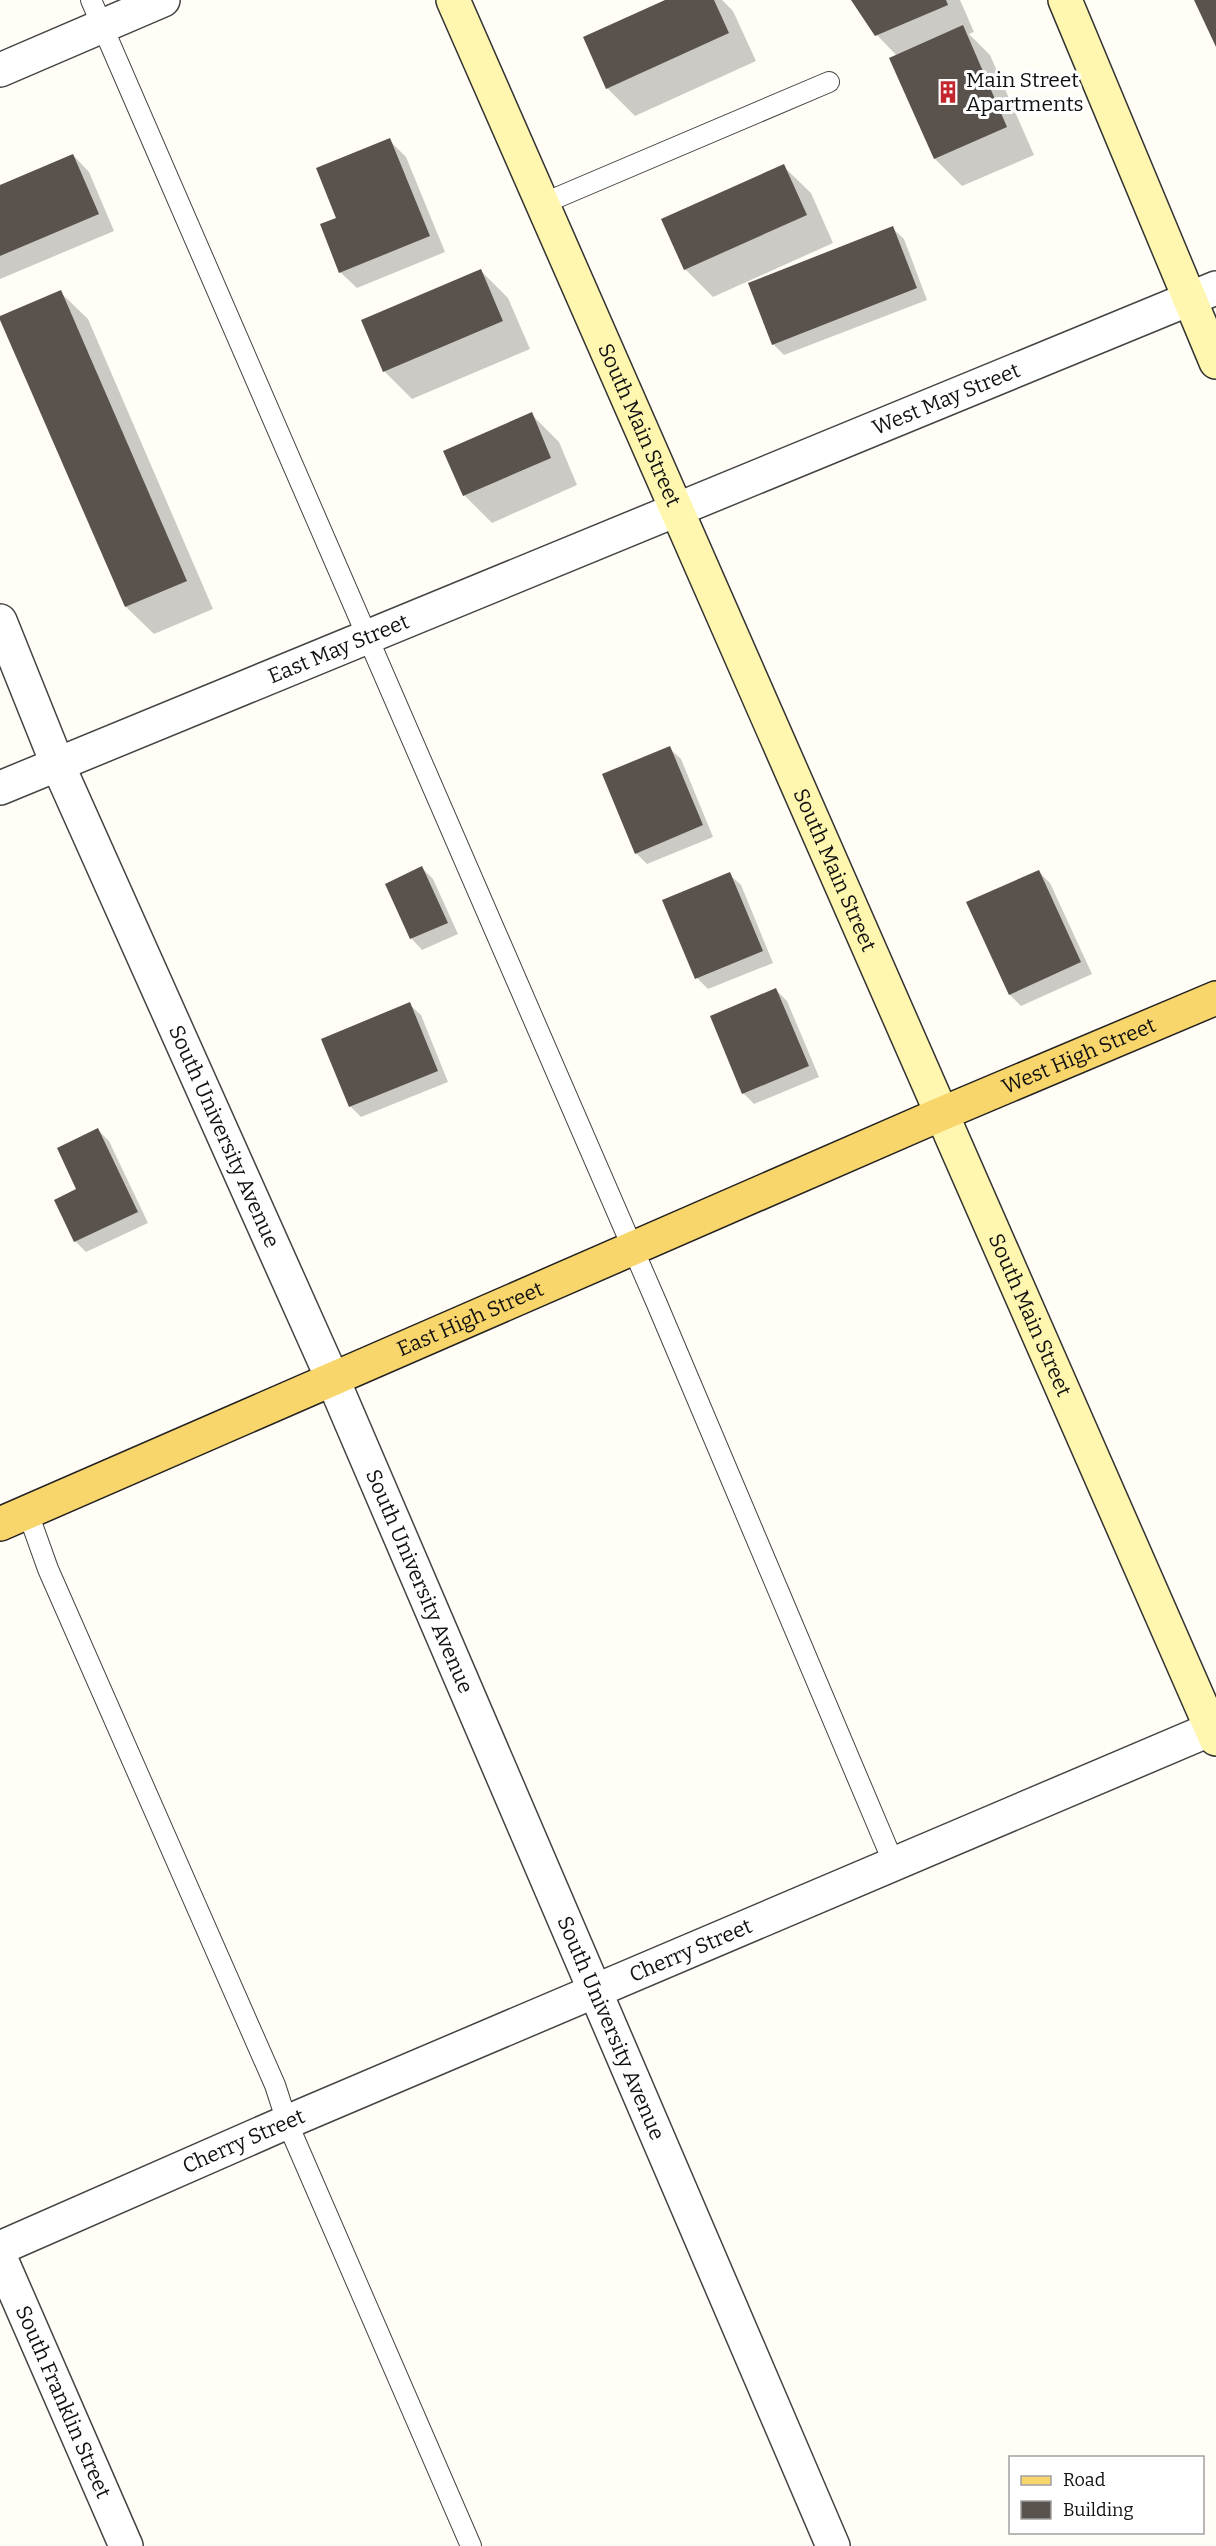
<svg xmlns="http://www.w3.org/2000/svg" width="1216" height="2546" font-family="Bitter,serif">
<style>
.shadow{fill:#0003}
.building{fill:#5a524d}
.lines{fill:none;stroke-linecap:round;stroke-linejoin:round}
.lane-casing{stroke:#444;stroke-width:22}
.street-casing{stroke:#444;stroke-width:36}
.secondary-casing{stroke:#333;stroke-width:36}
.primary-casing{stroke:#222;stroke-width:36}
.lane{stroke:#fff;stroke-width:20}
.street{stroke:#fff;stroke-width:33}
.secondary{stroke:#fff6b0;stroke-width:33}
.primary{stroke:#f9d66b;stroke-width:33}
.labels{text-anchor:middle;stroke-width:6;stroke-linejoin:round;paint-order:stroke}
.poi-label{font-size:21px;fill:#111;stroke:#fff;text-anchor:start}
.street-label{font-size:21px;fill:#111;stroke:#fff}
</style>
<rect width="100%" height="100%" fill="#fffdf5"/>
<!-- shadow -->
<g class="shadow">
<polygon points="669,0 722,0 733,11 756,61 635,116 607,88"/>
<polygon points="853,0 960,0 974,32 969,34 990,55 1034,155 962,186 935,159 897,56 877,35"/>
<polygon points="389,140 406,157 445,252 357,288 340,272 338,219"/>
<polygon points="73,155 89,172 114,231 0,279 0,186"/>
<polygon points="783,166 811,193 833,243 713,297 685,269"/>
<polygon points="892,228 904,239 927,300 784,355 773,344"/>
<polygon points="481,271 508,298 530,349 412,399 384,371 363,321"/>
<polygon points="60,292 88,319 213,609 154,634 126,607 0,317"/>
<polygon points="531,414 559,442 577,485 492,523 464,495"/>
<polygon points="669,748 681,759 713,837 647,864 636,853"/>
<polygon points="422,868 433,879 458,934 422,950 411,938"/>
<polygon points="1039,872 1050,883 1092,974 1021,1006 1010,995 968,903"/>
<polygon points="729,874 741,885 773,963 708,989 697,978"/>
<polygon points="776,990 787,1001 819,1077 754,1104 743,1093"/>
<polygon points="409,1004 421,1015 448,1082 361,1117 350,1106"/>
<polygon points="98,1130 109,1141 148,1223 86,1252 75,1241 78,1190"/>
</g>
<!-- building -->
<g class="building">
<polygon points="665,0 714,0 729,33 606,89 583,37"/>
<polygon points="851,0 946,0 948,5 875,36"/>
<polygon points="1194,0 1216,0 1216,47"/>
<polygon points="963,25 1007,127 934,159 889,58"/>
<polygon points="390,138 430,236 339,273 320,224 336,218 316,168"/>
<polygon points="73,154 99,214 0,256 0,185"/>
<polygon points="784,164 807,215 684,270 661,219"/>
<polygon points="893,226 917,288 772,345 748,283"/>
<polygon points="481,269 503,321 383,372 361,320"/>
<polygon points="61,290 187,581 125,607 0,320 0,316"/>
<polygon points="532,412 551,458 463,496 443,451"/>
<polygon points="670,746 703,825 635,854 602,774"/>
<polygon points="422,866 448,923 410,939 385,884"/>
<polygon points="1039,870 1081,962 1009,995 966,902"/>
<polygon points="730,872 763,951 695,979 662,900"/>
<polygon points="776,988 809,1066 742,1094 710,1016"/>
<polygon points="410,1002 438,1071 349,1107 321,1039"/>
<polygon points="98,1128 138,1212 74,1242 54,1200 76,1189 57,1148"/>
</g>
<g class="lines">
<!-- lane casing -->
<g class="lane-casing">
<g id="lane">
<polyline points="91,0 657,1304 894,1864"/>
<polyline points="542,204 829,82"/>
<polyline points="28,1513 48,1569 275,2085 287,2122 471,2546"/>
</g>
</g>
<!-- street casing -->
<g class="street-casing">
<g id="street">
<polyline points="0,70 163,0"/>
<path id="s1" d="M0,621l57,142 276,617 500,1166"/>
<path id="s2" d="M0,788l1216,-500"/>
<path id="s3" d="M0,2248l287,-126 929,-395"/>
<path id="s4" d="M0,2257l126,289"/>
</g>
</g>
<!-- secondary casing -->
<g class="secondary-casing">
<g id="secondary">
<path id="s5" d="M453,0l763,1739"/>
<polyline points="1065,0 1216,362"/>
</g>
</g>
<!-- primary casing -->
<g class="primary-casing">
<g id="primary">
<path id="s6" d="M0,1524l941,-410 275,-116"/>
</g>
</g>
<!-- lane -->
<use href="#lane" class="lane"/>
<!-- street -->
<use href="#street" class="street"/>
<!-- secondary -->
<use href="#secondary" class="secondary"/>
<!-- primary -->
<use href="#primary" class="primary"/>
</g>
<!-- icons -->
<defs>
<g id="building-bare" transform="scale(1.8)"><path d="M-4-6H4V6H1V3H-1V6H-4ZM-2.5-4.3h1.7v1.8h-1.7ZM.8-4.3h1.7v1.8H.8ZM-2.5-1h1.7V.8h-1.7ZM.8-1h1.7V.8H.8Z" fill="#c4262e" stroke="#fff" stroke-width="2.5" paint-order="stroke"/></g>
</defs>
<g fill-rule="evenodd">
<use href="#building-bare" x="948" y="92"/>
</g>
<g class="labels">
<!-- poi labels -->
<g class="poi-label">
<text x="966" y="87">Main Street<tspan x="966" dy="24">Apartments</tspan></text>
</g>
<!-- street labels -->
<g class="street-label">
<text dy="7" stroke="none"><textPath href="#s2" startOffset="1023">West May Street</textPath></text>
<text dy="7" stroke="none"><textPath href="#s5" startOffset="464">South Main Street</textPath></text>
<text dy="7" stroke="none"><textPath href="#s2" startOffset="366">East May Street</textPath></text>
<text dy="7" stroke="none"><textPath href="#s5" startOffset="950">South Main Street</textPath></text>
<text dy="7" stroke="none"><textPath href="#s6" startOffset="1176">West High Street</textPath></text>
<text dy="7" stroke="none"><textPath href="#s1" startOffset="562">South University Avenue</textPath></text>
<text dy="7" stroke="none"><textPath href="#s5" startOffset="1436">South Main Street</textPath></text>
<text dy="7" stroke="none"><textPath href="#s6" startOffset="513">East High Street</textPath></text>
<text dy="7" stroke="none"><textPath href="#s1" startOffset="1048">South University Avenue</textPath></text>
<text dy="7" stroke="none"><textPath href="#s3" startOffset="752">Cherry Street</textPath></text>
<text dy="7" stroke="none"><textPath href="#s1" startOffset="1534">South University Avenue</textPath></text>
<text dy="7" stroke="none"><textPath href="#s3" startOffset="266">Cherry Street</textPath></text>
<text dy="7" stroke="none"><textPath href="#s4" startOffset="158">South Franklin Street</textPath></text>
</g>
</g>
<!-- legend -->
<rect x="1009" y="2456" width="195" height="78" fill="#ffffff" stroke="#a0a0a0" stroke-width="1.5"/>
<rect x="1021" y="2476" width="30" height="9" fill="#f9d66b" stroke="#a0a0a0" stroke-width="1.5"/>
<text x="1063" y="2486" font-size="18" fill="#111111">Road</text>
<rect x="1021" y="2501" width="30" height="18" fill="#5a524d" stroke="#a0a0a0" stroke-width="1.5"/>
<text x="1063" y="2516" font-size="18" fill="#111111">Building</text>
</svg>
